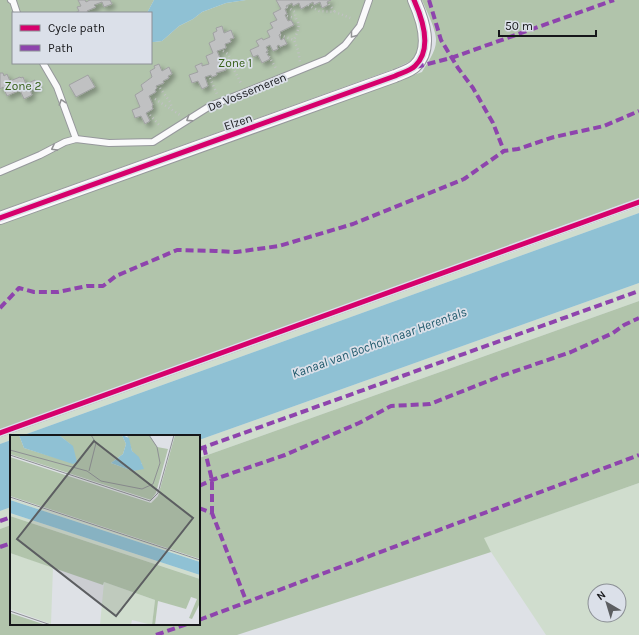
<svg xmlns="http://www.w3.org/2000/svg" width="639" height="635" font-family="Karla,sans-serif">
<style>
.green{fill:#d0ddce;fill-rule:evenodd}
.forest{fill:#b1c4ab}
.water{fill:#8fc1d4}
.building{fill:#c0c1c2;stroke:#a0a1a2;filter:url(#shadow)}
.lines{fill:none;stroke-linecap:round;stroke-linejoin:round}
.lane-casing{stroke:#96989c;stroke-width:8}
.street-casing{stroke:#96989c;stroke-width:14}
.path{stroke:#c0c1c3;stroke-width:2.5;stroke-dasharray:1 3;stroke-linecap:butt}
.lane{stroke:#fafafb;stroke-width:6}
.street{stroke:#fafafb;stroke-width:12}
.quiet{stroke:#8e44ad;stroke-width:4;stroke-dasharray:8 4;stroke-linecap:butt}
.cycleway-casing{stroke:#dbe0e9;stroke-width:8}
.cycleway{stroke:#d6006c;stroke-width:5}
.oneway{stroke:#939496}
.labels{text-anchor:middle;stroke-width:3.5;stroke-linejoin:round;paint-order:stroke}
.park-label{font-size:12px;fill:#355e16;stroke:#dbe0e9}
.street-label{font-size:12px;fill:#16171a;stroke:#dbe0e9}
.water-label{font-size:13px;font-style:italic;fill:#215a6d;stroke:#dbe0e9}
.inset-road{fill:none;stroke:#8e9094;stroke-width:1}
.view{fill:#5c5e61;fill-opacity:0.15;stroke:#5c5e61;stroke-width:2}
.inset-edge{fill:none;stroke:#16171a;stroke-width:2}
</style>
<defs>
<filter id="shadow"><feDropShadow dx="3.5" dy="3.5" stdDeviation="2" flood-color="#0004"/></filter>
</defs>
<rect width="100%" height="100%" fill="#dee1e6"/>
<!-- green -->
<g class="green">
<polygon points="639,207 639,213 21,436 11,436 11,440 0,444 0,437"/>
<polygon points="639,283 639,301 199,458 199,440"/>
<path d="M639,483v152h-93l-55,-83 -8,-14zM595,591h24v24h-24z"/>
<polygon points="11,507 11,525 0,529 0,511"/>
</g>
<!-- forest -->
<g class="forest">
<polygon points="0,0 154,0 147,13 13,13 13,63 151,63 151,42 154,42 162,41 179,26 193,19 202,12 226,3 246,0 408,0 415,17 421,42 415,59 394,69 0,211"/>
<path d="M422,0h217v198l-639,231v-205l422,-152c5,-9 14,-20 14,-31 1,-10 -10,-31 -14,-41z"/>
<polygon points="639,301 639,483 484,538 491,552 237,635 0,635 0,529 11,525 11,624 199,624 199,458"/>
</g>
<!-- water -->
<g class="water">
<polygon points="154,0 246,0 226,3 202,12 193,19 179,26 162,41 154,42 151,42 151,13 147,13"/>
<polygon points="639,213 639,283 199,440 199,436 21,436"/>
<polygon points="11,440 11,507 0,511 0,444"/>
</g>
<!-- building -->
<g class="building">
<polygon points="78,0 85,0 86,2 90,0 110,0 112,4 104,7 102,2 94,5 96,7 87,11 88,13 75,13 79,11 77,7 81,6"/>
<polygon points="276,0 331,0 327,2 328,5 322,8 320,2 314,5 313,2 301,9 299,3 293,6 292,3 286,6 287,8 285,9 287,14 285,15 288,21 291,20 294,25 280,32 281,33 279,35 281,40 284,38 287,44 280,47 279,45 277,46 278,49 273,51 270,45 266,47 268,51 266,52 270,59 262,63 258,55 253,57 250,50 259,46 256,41 262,38 263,40 270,37 267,31 273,28 270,23 277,20 273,13 281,9"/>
<polygon points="222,26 224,33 231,30 234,38 230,39 231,42 225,44 226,48 217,51 220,58 218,59 220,65 224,64 226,70 216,73 217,75 212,77 211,75 205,77 208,86 202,89 198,81 192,83 189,75 198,72 195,66 202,63 202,66 209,64 206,56 213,53 209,43 215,40 213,33 217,31 216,28"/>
<polygon points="159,64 162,71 169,67 172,74 168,76 169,78 163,81 164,83 156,86 157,88 155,90 156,92 149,96 153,105 152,106 153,109 146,113 150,121 145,124 141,116 135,118 132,110 140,107 135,95 143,90 141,85 152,77 150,71 155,68 154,66"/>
<polygon points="0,73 3,73 4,76 7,74 10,81 20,77 21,78 23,77 26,84 35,80 38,87 30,90 32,95 24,99 20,90 7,96 3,87 0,89"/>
<polygon points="88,75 95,87 76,97 69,85"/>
</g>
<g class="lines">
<!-- lane casing -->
<g class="lane-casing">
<g id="lane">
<polyline points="11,0 13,1 17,13"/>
<polyline points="43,63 57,87 76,139"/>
<polyline points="0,172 40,155 65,142 76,139 109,143 153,142 210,106 268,83 327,59 345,45 360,26 369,0"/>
<polyline points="0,433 639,202"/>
</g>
</g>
<!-- street casing -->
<g class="street-casing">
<path id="street" d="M0,218l395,-142c6,-3 15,-5 20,-10 18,-17 8,-46 -1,-66"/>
</g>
<!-- path -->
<g class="path">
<polyline points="329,4 335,12"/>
<polyline points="308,5 319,11 335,12 353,19"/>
<path d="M287,7l8,5c0,5 1,6 3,10 2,6 -2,13 -4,18l4,10 2,12"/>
<polyline points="287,16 295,18"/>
<polyline points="280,35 294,40"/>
<polyline points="223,51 228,54 230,58 232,66 242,85"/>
<polyline points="267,53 277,70"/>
<polyline points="221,60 227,62 231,66"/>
<polyline points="210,78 217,94"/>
<polyline points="160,88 170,102 172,108"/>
<polyline points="155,99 180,115"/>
<polyline points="150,115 161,127"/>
</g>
<!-- lane -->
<use href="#lane" class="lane"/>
<!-- street -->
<use href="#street" class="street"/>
<!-- quiet -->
<g class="quiet">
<polyline points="429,0 441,40 458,68 473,88 493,123 504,151"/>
<polyline points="416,67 451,58 614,0"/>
<polyline points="0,308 19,288 34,292 58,292 87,286 103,286 116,276 177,250 215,251 236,252 279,246 353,224 464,179 504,151 518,149 554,137 604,126 639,111"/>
<polyline points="204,447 212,480 212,513"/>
<polyline points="199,449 639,291"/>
<polyline points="199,486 212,480 285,455 359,423 391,406 430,404 501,376 571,352 613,333 624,325 639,318"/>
<polyline points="199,508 212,513 247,603"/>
<polyline points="0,521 11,517"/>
<polyline points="0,547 11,543"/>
<polyline points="199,620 639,455"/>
<polyline points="156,635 187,624"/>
</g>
<!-- cycleway casing -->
<g class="cycleway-casing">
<g id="cycleway">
<path d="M0,218l395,-142c6,-3 15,-5 20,-10 18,-17 8,-46 -1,-66"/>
<polyline points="0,433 639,202"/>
</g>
</g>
<!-- cycleway -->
<use href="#cycleway" class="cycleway"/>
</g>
<!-- one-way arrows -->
<defs><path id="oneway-chevron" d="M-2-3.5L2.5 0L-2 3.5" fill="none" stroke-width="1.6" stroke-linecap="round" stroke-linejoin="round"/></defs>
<g class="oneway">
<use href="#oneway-chevron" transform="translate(353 35) rotate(128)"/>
<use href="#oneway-chevron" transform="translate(62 102) rotate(-109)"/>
<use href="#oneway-chevron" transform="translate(189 119) rotate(147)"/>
<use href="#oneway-chevron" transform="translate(54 148) rotate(152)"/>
</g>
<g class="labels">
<!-- park labels -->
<g class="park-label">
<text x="235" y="67">Zone 1</text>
<text x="23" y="90">Zone 2</text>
</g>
<!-- street labels -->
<g class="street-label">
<text transform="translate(247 92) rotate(-22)" y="4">De Vossemeren</text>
<text transform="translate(238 122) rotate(-19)" y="4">Elzen</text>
</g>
<!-- water labels -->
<g class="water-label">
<text transform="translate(379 342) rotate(-20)" y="5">Kanaal van Bocholt naar Herentals</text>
</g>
</g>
<!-- overview -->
<g transform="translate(10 435)">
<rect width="190" height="190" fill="#dee1e6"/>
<path d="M0,63l190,62v2l-190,-62zM0,78l190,62v4l-190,-63zM0,118l43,14 -2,57 -41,-15zM94,147l51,18 -3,25 -20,-5 -1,5h-31z" fill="#d0ddce"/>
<path d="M0,0h9l5,13 49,15 -3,-19 -11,-9h63l4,9 -3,10 -12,9 22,8 8,-3 1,-4 -10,-13 -5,-16h22l8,12 11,2 -12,44 -5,7 -141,-46zM165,0h25v124l-190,-63v-39l141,46 7,-7zM0,81l190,63v24l-8,16 -3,-1 8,-19 -6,-2 -5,12 -28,-8 -3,24h-3l3,-25 -51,-18 -1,3 -93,-32zM0,178l33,11v1h-33z" fill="#b1c4ab"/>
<path d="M9,0h40l14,11 4,16 -4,2 -49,-16zM112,0l7,3 3,13 7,6 5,12 -11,2 -22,-8 12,-9 3,-10zM0,65l190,62v13l-190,-62z" fill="#8fc1d4"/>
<path class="inset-road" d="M0,15l77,21 14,10 41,8 11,-5 7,-21 -3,-16 -8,-12M0,20l140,46 8,-8 16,-58M79,36l7,-28 -5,-8M0,62l190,63M0,176l41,14"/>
<path class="view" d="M84,6l99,77 -77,98 -99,-77z"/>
<rect width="190" height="190" class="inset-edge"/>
</g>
<!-- legend -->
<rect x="12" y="12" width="140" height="52" fill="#dbe0e9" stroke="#8c9096"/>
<rect x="20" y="25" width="20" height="6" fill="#d6006c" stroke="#8c9096"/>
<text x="48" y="32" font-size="12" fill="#16171a">Cycle path</text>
<rect x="20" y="45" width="20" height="6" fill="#8e44ad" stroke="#8c9096"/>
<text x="48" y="52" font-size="12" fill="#16171a">Path</text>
<!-- north arrow -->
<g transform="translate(607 603) rotate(322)"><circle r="19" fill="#dbe0e9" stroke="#8c9096"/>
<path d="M0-3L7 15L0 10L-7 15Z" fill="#5c5e61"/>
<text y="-6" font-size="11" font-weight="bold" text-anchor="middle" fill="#16171a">N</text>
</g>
<!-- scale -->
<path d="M499 30v6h97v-6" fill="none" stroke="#16171a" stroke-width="2"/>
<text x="505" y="30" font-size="12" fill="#16171a" stroke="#dbe0e9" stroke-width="3" paint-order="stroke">50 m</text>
</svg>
